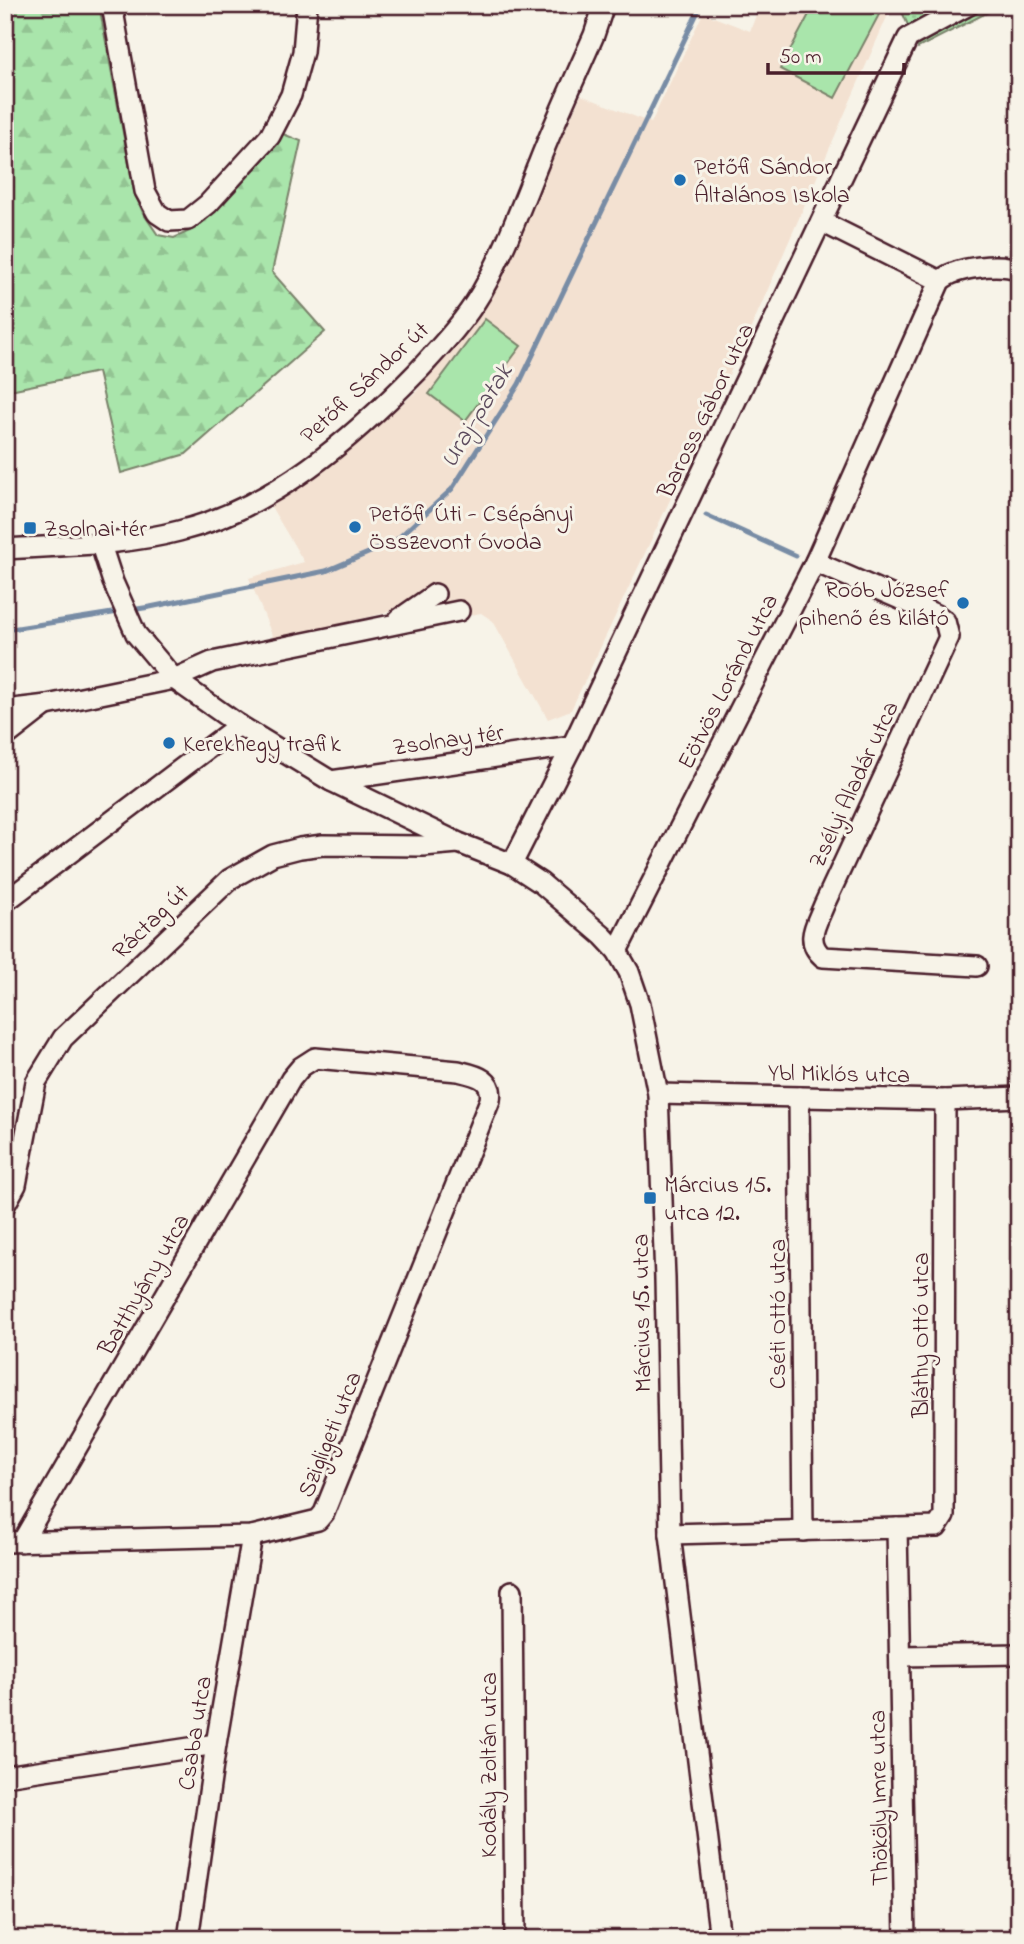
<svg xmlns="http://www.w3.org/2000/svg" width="1024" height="1944" font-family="'Indie Flower',sans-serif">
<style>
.built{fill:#f3e1d1}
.grass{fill:url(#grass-dots);stroke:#7a826b;stroke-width:2}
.forest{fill:url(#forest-firs);stroke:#7a826b;stroke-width:2}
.pitch{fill:#a9e5ab;stroke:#7a826b;stroke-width:2}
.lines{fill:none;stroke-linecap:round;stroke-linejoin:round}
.stream{stroke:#788ca5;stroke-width:5}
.minor-casing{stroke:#4a1f2b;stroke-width:24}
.minor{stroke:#f7f3e8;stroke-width:19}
.poi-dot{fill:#1f6fb2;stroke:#f7f3e8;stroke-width:2.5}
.labels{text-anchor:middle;stroke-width:6;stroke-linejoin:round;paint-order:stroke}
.poi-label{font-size:24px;fill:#4a1f2b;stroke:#f7f3e8;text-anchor:start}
.street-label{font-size:24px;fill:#4a1f2b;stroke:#f7f3e8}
.water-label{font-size:26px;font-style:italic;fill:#5d4c5e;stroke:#f7f3e8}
</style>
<defs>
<pattern id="grass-dots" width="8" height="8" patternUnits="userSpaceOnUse" patternTransform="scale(1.75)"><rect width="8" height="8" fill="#a9e5ab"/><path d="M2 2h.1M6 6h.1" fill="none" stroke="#93c493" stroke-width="1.8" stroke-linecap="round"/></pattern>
<pattern id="forest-firs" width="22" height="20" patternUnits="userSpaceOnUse" patternTransform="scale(1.75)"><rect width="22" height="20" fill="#a9e5ab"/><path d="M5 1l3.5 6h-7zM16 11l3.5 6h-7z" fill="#93c493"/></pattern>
</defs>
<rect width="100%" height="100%" fill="#f7f3e8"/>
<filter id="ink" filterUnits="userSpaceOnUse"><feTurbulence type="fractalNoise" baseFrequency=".0143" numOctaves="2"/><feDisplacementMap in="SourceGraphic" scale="14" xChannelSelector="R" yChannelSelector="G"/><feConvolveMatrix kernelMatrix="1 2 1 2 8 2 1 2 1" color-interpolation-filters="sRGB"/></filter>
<g filter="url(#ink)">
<!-- built -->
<polygon class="built" points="760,5 899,6 890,10 751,328 571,710 548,719 493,621 481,613 466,616 435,594 414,599 385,613 274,640 249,578 304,562 270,505 347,452 416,392 481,310 494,291 581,95 651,123 703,13 750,31"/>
<!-- grass -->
<polygon class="grass" points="899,5 1002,5 918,48"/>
<!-- forest -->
<polygon class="forest" points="5,5 99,5 134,191 143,213 158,235 174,238 190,231 283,134 301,141 272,272 325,332 186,454 121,473 98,372 5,391"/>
<!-- pitch -->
<g class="pitch">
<polygon points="814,5 884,5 835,98 780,69"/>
<polygon points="485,319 521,346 465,421 429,394"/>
</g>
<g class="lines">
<!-- stream -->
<g class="stream">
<polyline points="706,515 796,556"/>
<polyline points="5,630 150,607 326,571 394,542 452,489 519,384 701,5"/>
</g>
<!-- minor casing -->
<g class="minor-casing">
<g id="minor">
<polyline points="112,5 145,191 157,213 169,221 188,220 208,204 270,136 291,95 303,52 307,5"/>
<polyline points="822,222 940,281"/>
<polyline points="100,542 113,582 136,634 174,679 239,725 331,781 459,843 512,864 541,883 603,936 617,951 629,972 640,1004 658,1094 665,1279 670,1534 720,1939"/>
<path d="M5,549c57,-4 118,-3 174,-18 94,-23 173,-92 239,-160 23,-25 46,-49 63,-78 24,-42 40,-87 58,-131 17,-43 36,-84 55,-127l10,-30"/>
<path d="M815,562l122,53 8,6 4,16 -125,268c-8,20 -20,36 -1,52l154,9"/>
<polyline points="399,619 435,594"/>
<polyline points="5,710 47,705 174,679 212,662 459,611"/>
<polyline points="5,737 46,705"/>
<polyline points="331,781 572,746"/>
<polyline points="512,864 572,746 908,38 969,5"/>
<polyline points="5,902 239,725"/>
<path d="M617,951l198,-389 125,-281c15,-14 60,-19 79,-11"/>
<polyline points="658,1094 945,1100 1019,1097"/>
<polyline points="799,1097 803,1531"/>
<polyline points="5,1205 16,1185 36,1082 63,1038 230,879 273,855 300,848 323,845 423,846 458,843"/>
<polyline points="897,1528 905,1939"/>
<polyline points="670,1534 937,1527 944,1516 945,1100"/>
<path d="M5,1542l247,-6 66,-16 6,-7 166,-413c4,-22 -15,-25 -32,-29l-143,-13 -14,9 -10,12 -269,463"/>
<polyline points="512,1591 515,1939"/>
<polyline points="900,1656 1019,1654"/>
<polyline points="5,1776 216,1744"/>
<polyline points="188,1939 216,1744 252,1536"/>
</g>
</g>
<!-- minor -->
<use href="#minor" class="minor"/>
</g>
</g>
<!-- markers -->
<g class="poi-dot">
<circle cx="680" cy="180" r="7"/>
<circle cx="355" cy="527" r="7"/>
<rect x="23" y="521" width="14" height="14" rx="3.5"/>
<circle cx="963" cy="603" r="7"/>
<circle cx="169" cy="743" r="7"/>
<rect x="643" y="1191" width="14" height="14" rx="3.5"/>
</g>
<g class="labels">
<!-- poi labels -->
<g class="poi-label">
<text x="694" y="174">Petőfi Sándor<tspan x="694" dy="28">Általános Iskola</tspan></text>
<text x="369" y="521">Petőfi Úti - Csépányi<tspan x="369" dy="28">Összevont Óvoda</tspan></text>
<text x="44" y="536">Zsolnai tér</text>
<text x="949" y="597" text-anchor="end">Roób József<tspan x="949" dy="28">pihenő és kilátó</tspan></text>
<text x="183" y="751">Kerekhegy trafik</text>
<text x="664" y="1192">Március 15.<tspan x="664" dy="28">utca 12.</tspan></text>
</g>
<!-- street labels -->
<g class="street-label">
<text transform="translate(364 382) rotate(-43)" y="8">Petőfi Sándor út</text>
<text transform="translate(705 410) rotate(-64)" y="8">Baross Gábor utca</text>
<text transform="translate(727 681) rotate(-63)" y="8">Eötvös Loránd utca</text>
<text transform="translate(448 739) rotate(-8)" y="8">Zsolnay tér</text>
<text transform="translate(853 784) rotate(-65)" y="8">Zsélyi Aladár utca</text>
<text transform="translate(150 921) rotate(-44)" y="8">Ráctag út</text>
<text transform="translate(839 1073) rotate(1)" y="8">Ybl Miklós utca</text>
<text transform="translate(143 1284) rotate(-60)" y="8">Batthyány utca</text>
<text transform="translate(641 1313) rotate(-91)" y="8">Március 15. utca</text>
<text transform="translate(777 1314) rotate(-90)" y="8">Cséti Ottó utca</text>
<text transform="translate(920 1335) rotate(-90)" y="8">Bláthy Ottó utca</text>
<text transform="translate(329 1434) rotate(-68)" y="8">Szigligeti utca</text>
<text transform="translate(194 1733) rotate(-81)" y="8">Csaba utca</text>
<text transform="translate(488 1765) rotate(-90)" y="8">Kodály Zoltán utca</text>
<text transform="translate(878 1798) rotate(-91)" y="8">Thököly Imre utca</text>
</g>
<!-- water labels -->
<g class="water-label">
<text transform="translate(475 415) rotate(-59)" y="9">Uraj-patak</text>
</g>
</g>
<!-- margin -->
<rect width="1024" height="1944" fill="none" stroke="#f7f3e8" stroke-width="28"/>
<rect x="14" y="14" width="996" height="1916" fill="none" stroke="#4a1f2b" stroke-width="2.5" filter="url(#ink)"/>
<!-- scale -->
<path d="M768 63v10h136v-10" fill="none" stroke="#4a1f2b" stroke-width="3.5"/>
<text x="779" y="63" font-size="21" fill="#4a1f2b" stroke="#f7f3e8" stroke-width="5" paint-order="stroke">50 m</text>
</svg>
